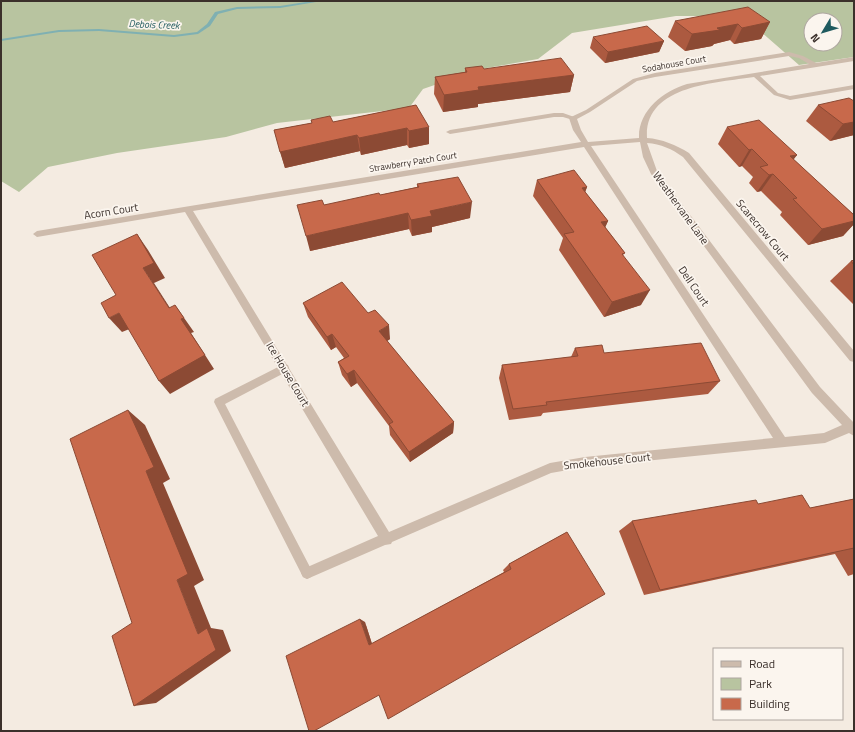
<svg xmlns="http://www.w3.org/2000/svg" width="855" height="732" font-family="'Titillium Web',sans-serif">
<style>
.green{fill:#b8c4a0;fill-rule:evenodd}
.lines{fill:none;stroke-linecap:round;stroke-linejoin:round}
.stream{fill:#7fb0b2;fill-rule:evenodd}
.lane{fill:#cdbbac;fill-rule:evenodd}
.street{fill:#cdbbac;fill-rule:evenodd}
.wall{fill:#ac5a40}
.shaded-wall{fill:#8c4a34}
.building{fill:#c8694b;stroke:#8c4a34}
.labels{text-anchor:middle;stroke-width:3.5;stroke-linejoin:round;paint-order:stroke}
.far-street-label{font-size:9px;fill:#3b302b;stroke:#fbf5ee}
.far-water-label{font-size:10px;font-style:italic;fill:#1f5a5e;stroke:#fbf5ee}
.street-label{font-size:11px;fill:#3b302b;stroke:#fbf5ee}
</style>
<rect width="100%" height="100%" fill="#f4ebe1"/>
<!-- green -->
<path class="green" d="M1,1h853v56l-55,8 -56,-49h-67l-104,17 -34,26 -57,10 -58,20 -14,19 -132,15 -51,14 -109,16 -69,14 -29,25 -18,-11zM811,20h24v24h-24z"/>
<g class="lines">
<!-- stream -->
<polygon class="stream" points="312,1 322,1 280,8 237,9 218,14 210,26 198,34 174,37 99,31 59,32 1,41 1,39 59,30 99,29 174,35 197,32 207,24 215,12 237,7 280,6"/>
<!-- lane -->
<g class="lane">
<polygon points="554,113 563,113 577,118 573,120 563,117 554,117 450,134 446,132 450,130"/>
<polygon points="284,364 288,365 289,368 288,371 225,404 311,569 313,573 311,577 307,579 303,577 214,402 215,399"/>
</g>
<!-- street -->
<path class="street" d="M789,52l14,4 13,7 38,-6v4l-94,15 18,17 12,3 64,-11v4l-64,11 -16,-5 -20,-18c-38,6 -110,8 -107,61 15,1 29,7 42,15l165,198v11l-4,-1 -167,-204c-11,-8 -22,-13 -36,-14l10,28 163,216 34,36v13l-5,-3 -24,10 -240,24 -34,6 -159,69 -1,2 -6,1 -78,34 -4,-2 -2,-4 2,-4 75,-33 -193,-324 -148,25 -4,-3 4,-3 544,-89 -8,-12 -4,-12 2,-1 15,-7 47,-31 22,-6zM789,56l10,2 10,6 -122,20c-24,7 -49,27 -48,54l-51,4 -7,-12 -4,-11 13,-7 47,-31 18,-4zM640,142l3,15 8,17 161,219 30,32 -18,8 -39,4 -194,-291zM584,147l189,291 -188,19 -35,6 -161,69 -196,-321z"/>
</g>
<!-- wall -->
<g class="wall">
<polygon points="675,21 770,22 761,39 734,44 730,40 714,44 712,46 685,51 668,37"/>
<polygon points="593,37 664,41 659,52 605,63 590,48"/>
<polygon points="465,68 484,69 574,75 570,92 478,104 478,107 443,112 434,94 435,77 465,72"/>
<polygon points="854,101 854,135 830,141 806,121 818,105"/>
<polygon points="416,105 429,144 409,148 407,145 361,155 360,151 285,168 274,130 312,123 311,120 333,122"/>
<polygon points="727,127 797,155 793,159 854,215 854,224 843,236 808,245 780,215 782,212 761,191 757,192 749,183 753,177 742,166 739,167 718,144"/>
<polygon points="537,180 587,187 585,192 608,221 605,227 625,253 623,255 641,305 604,317 559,250 563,238 533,196"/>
<polygon points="417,184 470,218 432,227 432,232 412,236 409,229 310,251 324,205 380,195 417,187"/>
<polygon points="854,260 854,305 830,281 851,261"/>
<polygon points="303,303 390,339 387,341 454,422 453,433 410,462 390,435 389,426 357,383 351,387 342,375 338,362 344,358 336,347 331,350 308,317"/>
<polygon points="575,348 604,353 720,381 708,394 543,413 541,416 509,420 499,378 502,365 571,357"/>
<polygon points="854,499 854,574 848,576 835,554 644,595 619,531 632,521 758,504 810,508"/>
<polygon points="567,532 379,695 365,622 372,644 504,572 503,570 509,564"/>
</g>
<!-- shaded-wall -->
<g class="shaded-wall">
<polygon points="770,22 761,39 734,44 742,28"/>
<polygon points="738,24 730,40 714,44 712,46 685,51 692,34 717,28"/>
<polygon points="664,41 659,52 605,63 608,52"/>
<polygon points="574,75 570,92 478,104 478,107 443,112 444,95 478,87"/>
<polygon points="854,122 854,135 830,141 843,124"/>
<polygon points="429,127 429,144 409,148 409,131"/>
<polygon points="407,128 407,145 361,155 359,138"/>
<polygon points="357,135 360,151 285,168 280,152"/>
<polygon points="752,149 742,166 739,167 749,150"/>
<polygon points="797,155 785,171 790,156"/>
<polygon points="773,174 761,191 757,192 769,175"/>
<polygon points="587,187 581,203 582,188"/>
<polygon points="472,202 470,218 432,227 432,232 412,236 411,220 430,211"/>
<polygon points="408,213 409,229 310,251 306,236"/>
<polygon points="608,221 601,237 601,222"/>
<polygon points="854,221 854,224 843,236 808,245 822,229"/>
<polygon points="137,234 148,250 165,278 154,283 179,322 169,308 143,268"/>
<polygon points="650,290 641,305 604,317 612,302"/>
<polygon points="175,305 194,332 191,333 214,369 170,394 159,381"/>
<polygon points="119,313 132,328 122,332 109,318"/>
<polygon points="389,325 390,339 381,345 379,331"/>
<polygon points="332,334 336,347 331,350 327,337"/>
<polygon points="354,370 357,383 351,387 347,374"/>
<polygon points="128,410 145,425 170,479 163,483 204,580 194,586 211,628 223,630 231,651 156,703 134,706 198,634 177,580 146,471"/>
<polygon points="454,422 453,433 410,462 409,452"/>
<polygon points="360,619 365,622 373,647 369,645"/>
</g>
<!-- building -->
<g class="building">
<polygon points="748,7 770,22 742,28 738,24 717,28 720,30 692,34 675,21"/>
<polygon points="647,26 664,41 608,52 593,37"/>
<polygon points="561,58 574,75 478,87 479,90 444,95 435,77 467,72 465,68 482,66 484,69"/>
<polygon points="849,98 854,101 854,122 843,124 818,105"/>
<polygon points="416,105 429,127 409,131 407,128 359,138 357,135 280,152 274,130 312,123 311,120 330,116 333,122"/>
<polygon points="759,120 797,155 790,156 854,215 854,221 822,229 793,199 797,198 773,174 769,175 760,167 768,165 752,149 749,150 727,127"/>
<polygon points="574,170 587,187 582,188 608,221 601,222 625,253 622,254 650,290 612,302 564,234 574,232 537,180"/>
<polygon points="458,177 472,202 430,211 432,216 411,220 408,213 306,236 297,205 322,200 324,205 379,193 380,195 419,187 417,184"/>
<polygon points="137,234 154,263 143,268 169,308 175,305 184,318 181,319 205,355 159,381 119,313 109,318 101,303 116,295 92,255"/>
<polygon points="854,260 854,265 851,261"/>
<polygon points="342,282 368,313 375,310 389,325 379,331 454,422 409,452 389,424 393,422 354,370 347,374 338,362 349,356 332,334 327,337 303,303"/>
<polygon points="701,343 720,381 546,402 547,405 513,409 502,365 578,356 575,348 602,345 604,353"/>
<polygon points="128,410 154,467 146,471 188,574 177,580 198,634 207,628 216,650 134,706 112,636 132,623 70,439"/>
<polygon points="802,495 810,508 854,499 854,548 660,590 632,521 756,500 758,504"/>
<polygon points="567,532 605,594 388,719 379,695 314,731 309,731 286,656 360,619 369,645 511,569 509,564"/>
</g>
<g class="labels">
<!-- far-street labels -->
<g class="far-street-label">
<text transform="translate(674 64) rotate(-10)" y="3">Sodahouse Court</text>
<text transform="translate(413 162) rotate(-9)" y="3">Strawberry Patch Court</text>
</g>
<!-- far-water labels -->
<g class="far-water-label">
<text transform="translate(154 24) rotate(2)" y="4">Debois Creek</text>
</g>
<!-- street labels -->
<g class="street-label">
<text transform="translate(681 208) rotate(54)" y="4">Weathervane Lane</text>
<text transform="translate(111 211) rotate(-9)" y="4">Acorn Court</text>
<text transform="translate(763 230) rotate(50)" y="4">Scarecrow Court</text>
<text transform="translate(694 286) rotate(56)" y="4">Dell Court</text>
<text transform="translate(288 374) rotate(59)" y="4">Ice House Court</text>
<text transform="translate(607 461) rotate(-6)" y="4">Smokehouse Court</text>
</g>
</g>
<!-- border -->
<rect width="855" height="732" fill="none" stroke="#3b302b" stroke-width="4"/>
<!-- legend -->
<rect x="713" y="648" width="130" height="72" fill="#fbf5ee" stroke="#aea6a0"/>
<rect x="721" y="661" width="20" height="6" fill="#cdbbac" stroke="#aea6a0"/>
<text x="749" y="668" font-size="12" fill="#3b302b">Road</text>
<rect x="721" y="678" width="20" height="12" fill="#b8c4a0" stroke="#aea6a0"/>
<text x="749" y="688" font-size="12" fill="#3b302b">Park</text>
<rect x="721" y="698" width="20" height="12" fill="#c8694b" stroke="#aea6a0"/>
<text x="749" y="708" font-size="12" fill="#3b302b">Building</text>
<!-- north arrow -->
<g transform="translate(823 32) rotate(232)"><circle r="19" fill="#fbf5ee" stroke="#aea6a0"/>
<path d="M0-3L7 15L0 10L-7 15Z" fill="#1f5a5e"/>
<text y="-6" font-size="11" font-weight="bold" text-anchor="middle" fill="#3b302b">N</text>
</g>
</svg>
